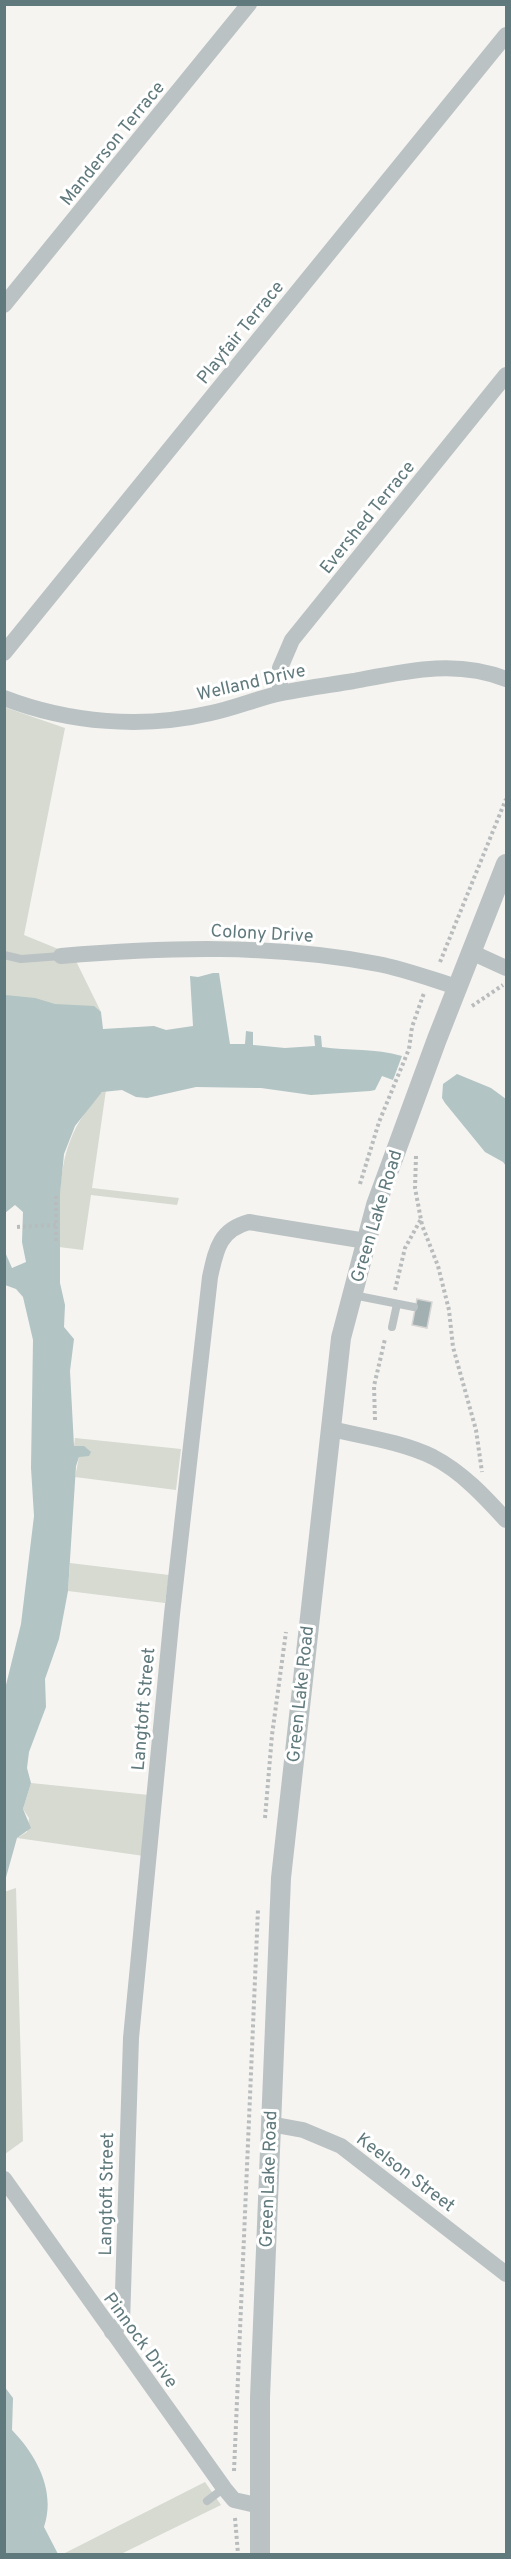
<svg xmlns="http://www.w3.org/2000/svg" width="511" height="2559" font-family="Overpass,sans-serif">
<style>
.green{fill:#d6dad0}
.water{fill:#b2c4c4}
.building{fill:#a2b0b1;stroke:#d6d5d4;stroke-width:1.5}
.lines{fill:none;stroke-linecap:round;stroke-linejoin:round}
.path{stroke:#b8bcbd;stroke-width:4;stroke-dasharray:3 3;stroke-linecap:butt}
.service{stroke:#bbc2c4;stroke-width:8}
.minor{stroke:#bbc2c4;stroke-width:16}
.tertiary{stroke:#bbc2c4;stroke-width:20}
.labels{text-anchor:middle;stroke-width:6;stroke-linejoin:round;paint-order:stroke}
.street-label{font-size:18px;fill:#60797c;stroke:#fff}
</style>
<rect width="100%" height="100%" fill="#f5f4f1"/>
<!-- green -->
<g class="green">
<polygon points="4,707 65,728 24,935 73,955 101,1012 5,996"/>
<path d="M106,1090l-14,98 87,10 -2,7 -86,-10 -8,55 -24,-3c1,-51 -3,-95 28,-137 6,-8 10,-16 19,-20z"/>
<polygon points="75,1438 181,1449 176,1490 75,1477 79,1457 74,1446"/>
<polygon points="70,1563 169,1575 165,1603 68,1591"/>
<polygon points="31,1783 149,1795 144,1856 17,1838 27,1832 29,1818 23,1809"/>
<polygon points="16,1888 23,2141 5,2154 4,1892"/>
<polygon points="205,2482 221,2505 121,2554 63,2554"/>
</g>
<!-- water -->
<g class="water">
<path d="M213,973h6l11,71h15l1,-13 7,1v13l32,3 30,-2 -1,-11 7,1 1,11c27,4 53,1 80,9l-9,24 -11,-4 -7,14 -5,1 -59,4 -50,-7 -65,-1 -49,11 -11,-1 -14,-7 -20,2 -27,34 -11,28 -4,40v89l5,22 -1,22 10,12 -4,32 4,75h10l7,6 -2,4 -10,1 -3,9 -8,125 -9,48 -14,40 1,28 -17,45 -2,16 4,15 -8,26 8,19 -14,10 -12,43v-192l16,-65 13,-108 -3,-48 2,-128 -10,-43 -7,-8 -11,-4v-33l7,16 14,-6 -4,-20 1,-30 -8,-7 -10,8v4v-222l30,3 20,6 39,2 7,6 2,17 51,-3 12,4 27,-4 -3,-50 8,1z"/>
<polygon points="457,1074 491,1088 506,1099 506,1166 503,1162 485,1152 445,1103 442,1098 443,1084"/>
<path d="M4,2386l9,12 -1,32c25,26 44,61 32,97l14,27h-53z"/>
</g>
<!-- building -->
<polygon class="building" points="417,1299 432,1302 427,1328 412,1325"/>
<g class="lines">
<!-- path -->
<g class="path">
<polyline points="440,962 506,799"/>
<polyline points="472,1006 503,985"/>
<polyline points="416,1156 415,1188 422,1225 438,1266 449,1310 453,1347 476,1430 482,1472"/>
<polyline points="360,1184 379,1122 409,1049 412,1027 424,993"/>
<polyline points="17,1227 56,1225"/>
<polyline points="56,1241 56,1195"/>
<polyline points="395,1290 405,1248 421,1219"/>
<polyline points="375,1420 374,1386 385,1339"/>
<polyline points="265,1818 272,1735 286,1632"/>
<polyline points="234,2471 258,1909"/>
<polyline points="235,2518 238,2554"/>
</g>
<!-- service -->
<g class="service">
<polyline points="4,955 21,959 61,956"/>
<polyline points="353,1295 414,1307"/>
<polyline points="392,1327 397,1304"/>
<polyline points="207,2501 224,2488"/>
</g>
<!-- minor -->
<g class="minor">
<polyline points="4,305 249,4"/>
<polyline points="4,653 506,35"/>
<polyline points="280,693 280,668 292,640 506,375"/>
<path d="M4,698c65,25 139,31 207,15 24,-5 47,-15 71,-20 24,-5 48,-8 72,-12 52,-10 102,-22 152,-2"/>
<polyline points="471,952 506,968"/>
<path d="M61,956c105,-9 213,-12 317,8 26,5 53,15 79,23"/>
<path d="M331,1429c34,8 71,13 102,28 29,15 52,40 73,63"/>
<polyline points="270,2124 303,2130 341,2146 506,2274"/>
<polyline points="4,2179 224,2488 234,2500 260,2506"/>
<path d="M112,2332l10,-9 9,-285 41,-424 38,-337c6,-27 9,-47 39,-55l117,19"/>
</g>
<!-- tertiary -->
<polyline class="tertiary" points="260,2554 260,2398 281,1878 341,1338 376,1205 437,1039 506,864"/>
</g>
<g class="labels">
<!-- street labels -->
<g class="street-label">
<text transform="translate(112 143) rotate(-51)" y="6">Manderson Terrace</text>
<text transform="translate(240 332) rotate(-51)" y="6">Playfair Terrace</text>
<text transform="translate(367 517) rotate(-51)" y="6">Evershed Terrace</text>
<text transform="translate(251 682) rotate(-13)" y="6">Welland Drive</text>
<text transform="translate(262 933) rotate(3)" y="6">Colony Drive</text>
<text transform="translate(376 1216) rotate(-73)" y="6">Green Lake Road</text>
<text transform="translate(300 1694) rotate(-84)" y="6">Green Lake Road</text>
<text transform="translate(143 1709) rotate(-85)" y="6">Langtoft Street</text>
<text transform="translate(406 2172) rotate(37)" y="6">Keelson Street</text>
<text transform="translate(268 2179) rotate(-88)" y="6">Green Lake Road</text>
<text transform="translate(106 2194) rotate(-89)" y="6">Langtoft Street</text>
<text transform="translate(141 2340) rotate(54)" y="6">Pinnock Drive</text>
</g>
</g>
<!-- border -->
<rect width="511" height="2559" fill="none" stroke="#60797c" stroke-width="12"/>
</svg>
